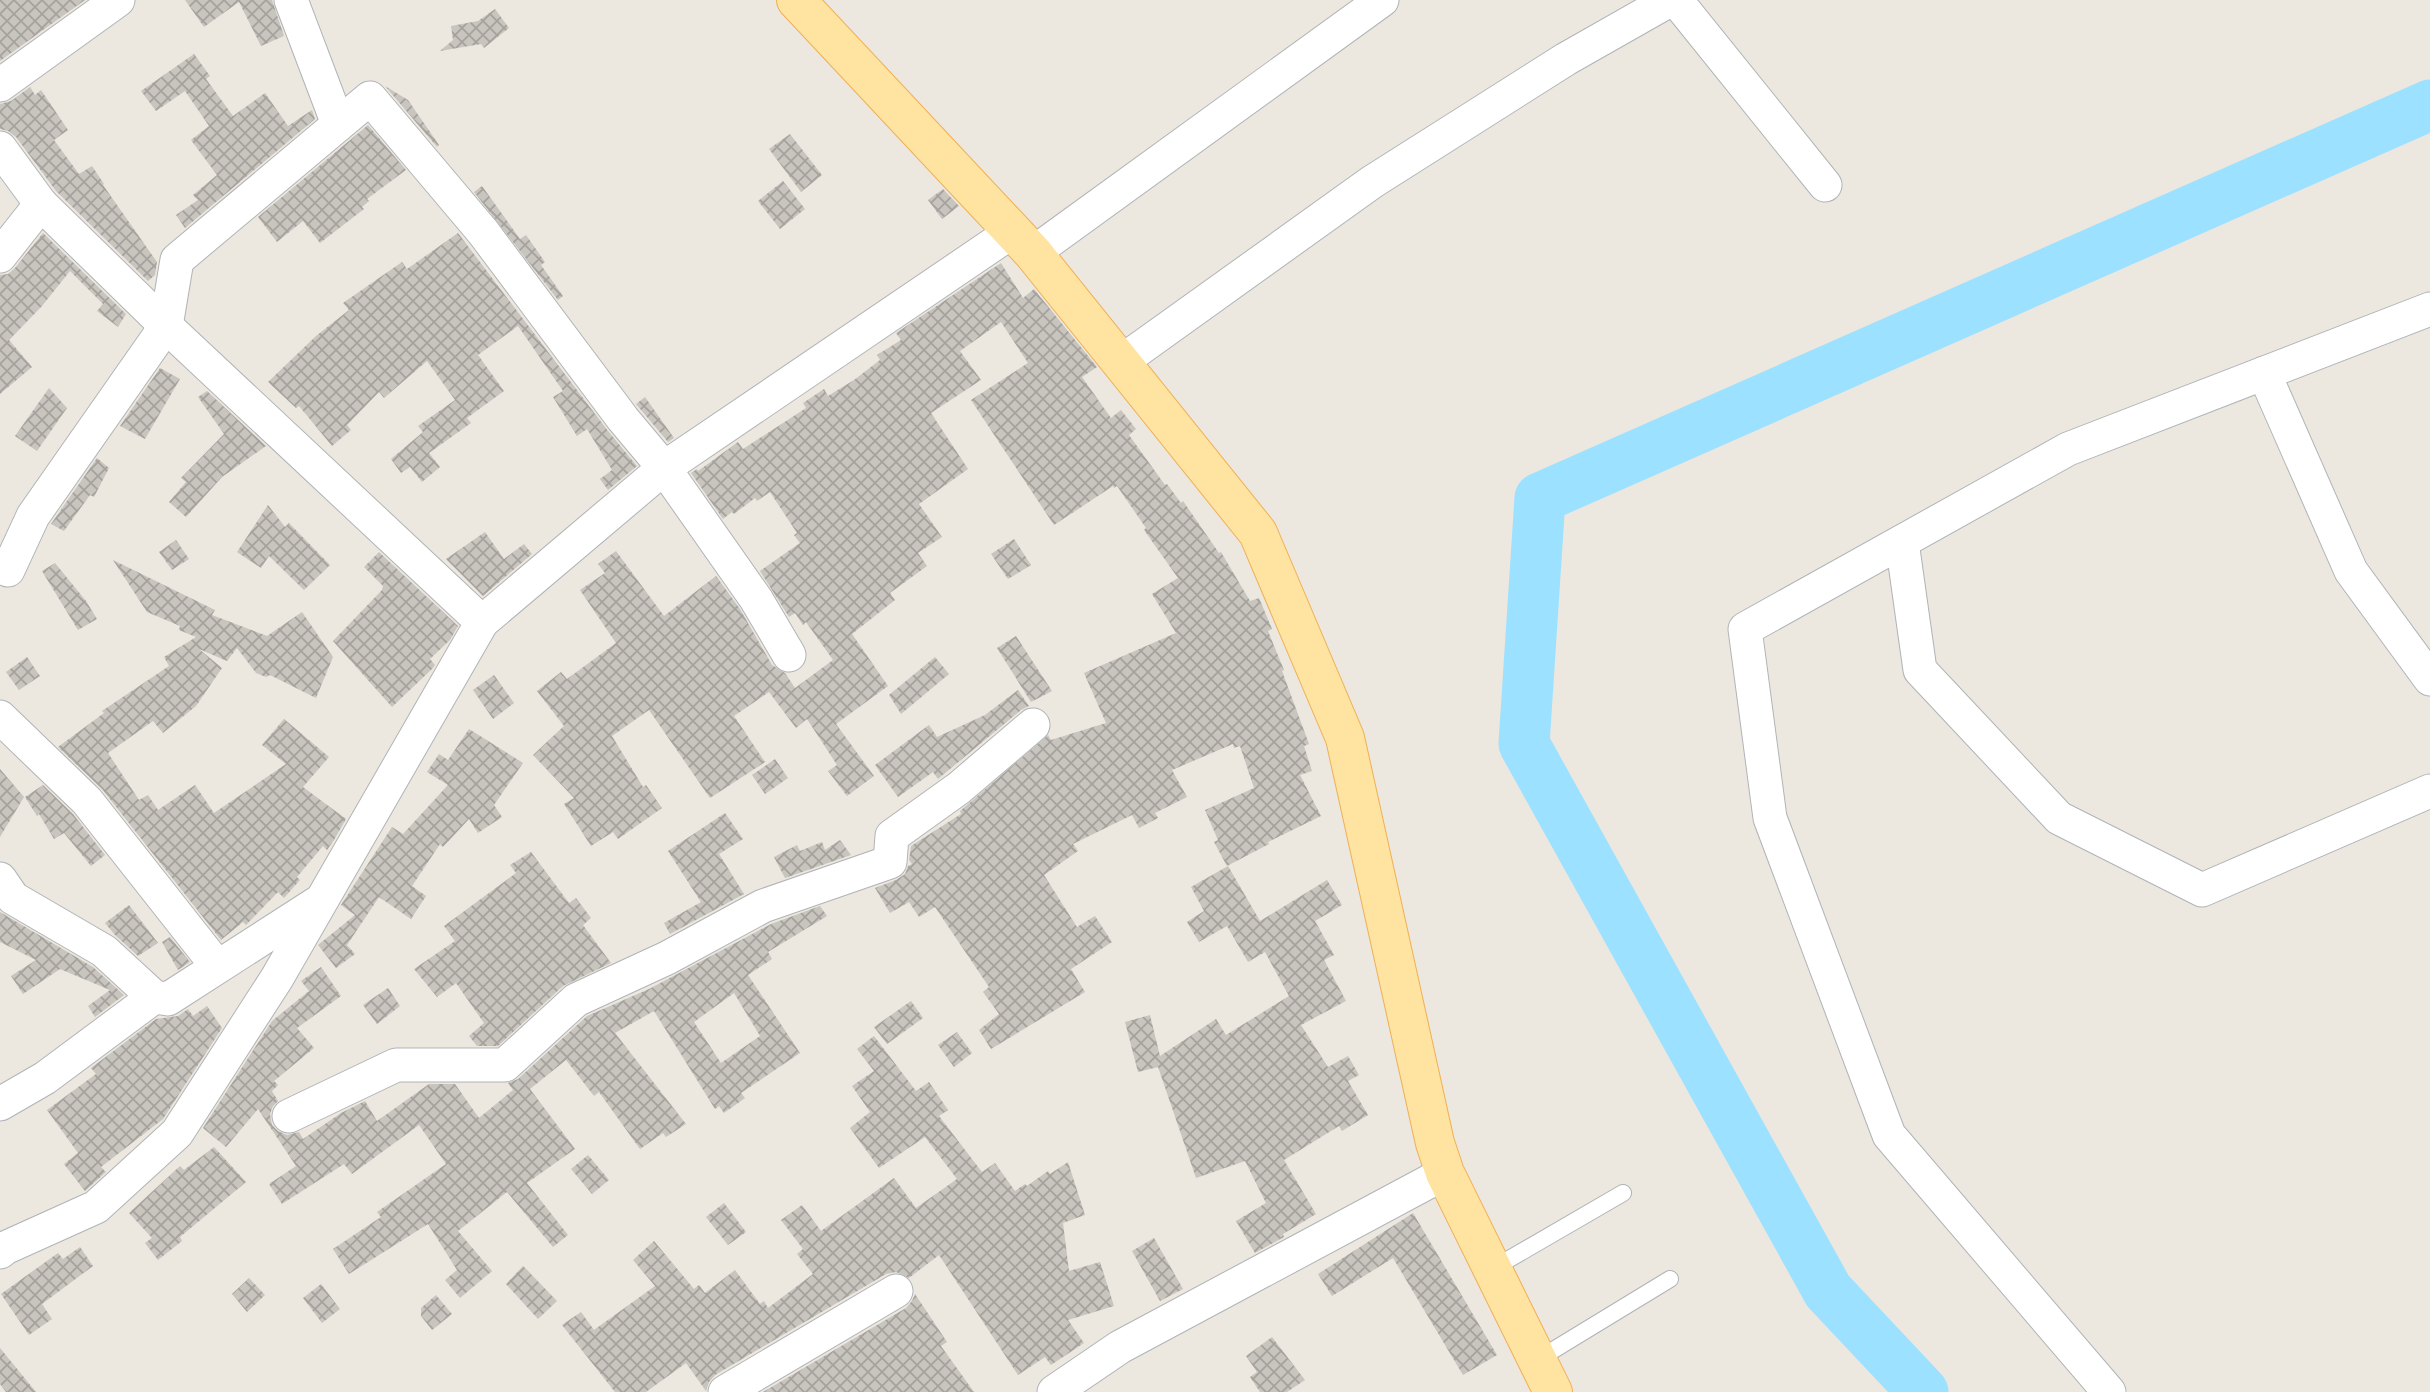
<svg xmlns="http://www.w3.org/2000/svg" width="2430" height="1392" font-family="Overpass,sans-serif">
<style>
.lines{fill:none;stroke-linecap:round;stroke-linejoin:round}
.river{stroke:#9ce1ff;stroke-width:51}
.building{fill:url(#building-cross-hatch);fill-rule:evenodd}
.service-casing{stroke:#b0b4b7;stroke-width:18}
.minor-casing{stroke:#b0b4b7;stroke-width:35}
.primary-casing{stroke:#f0af53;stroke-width:40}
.service{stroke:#fff;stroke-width:16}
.minor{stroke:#fff;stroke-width:33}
.primary{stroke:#ffe3a1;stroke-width:38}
</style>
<defs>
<pattern id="building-cross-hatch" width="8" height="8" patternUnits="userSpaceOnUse" patternTransform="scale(1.75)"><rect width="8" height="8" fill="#c8c4be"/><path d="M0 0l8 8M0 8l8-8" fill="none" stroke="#a5a29e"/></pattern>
</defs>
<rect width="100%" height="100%" fill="#ece7df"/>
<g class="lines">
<!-- river -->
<polyline class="river" points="1923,1392 1828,1291 1524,744 1540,498 2430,105"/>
</g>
<!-- building -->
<g class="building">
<polygon points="0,0 85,0 0,61"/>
<polygon points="185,0 272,0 284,36 261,46 239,2 204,27"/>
<polygon points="495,9 509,28 484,48 481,44 440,51 453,40 451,26 478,21"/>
<polygon points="194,54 210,76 206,79 233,116 265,93 288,126 312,110 315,119 185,228 176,215 198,200 193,195 217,175 191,140 209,126 185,91 156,111 141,91"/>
<polygon points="385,86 408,100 439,145 437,147"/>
<polygon points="30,87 35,95 41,90 68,130 54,140 79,174 92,166 104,184 103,185 157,262 155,275 148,281 56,191 16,137 8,131 0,129 0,104 11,101"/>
<polygon points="368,125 406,170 367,199 369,201 362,207 364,209 320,243 303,221 277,242 258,217"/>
<polygon points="790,134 822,175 801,192 769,149"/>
<polygon points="783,181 805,209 780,229 758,201"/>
<polygon points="482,186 520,239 526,235 545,262 541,265 563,296 558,300 474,192"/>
<polygon points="943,189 959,206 942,219 928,200"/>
<polygon points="43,233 126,314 118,327 97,311 103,304 70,271 42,306 9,340 32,367 0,394 0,275 8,274 15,268"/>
<polygon points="458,233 608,431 637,466 608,490 600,479 612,470 587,429 577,436 553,397 563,391 518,326 478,355 504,391 467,418 471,423 429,453 440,467 422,482 410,467 401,473 391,459 423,432 418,426 455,400 427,361 384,398 379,392 347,425 351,430 332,446 299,406 296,408 268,382 316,336 349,310 343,303 402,262 407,269"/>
<polygon points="1001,263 1023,298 1034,289 1097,367 1082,377 1111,418 1121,410 1136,429 1129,435 1165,485 1167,484 1181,503 1183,501 1219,553 1221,552 1250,601 1259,598 1272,629 1268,631 1284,670 1282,671 1309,744 1304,746 1312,771 1300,775 1321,816 1268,842 1269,844 1227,866 1214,842 1218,840 1205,810 1254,788 1240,746 1234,748 1233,744 1172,770 1187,797 1155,813 1158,818 1139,828 1132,815 1073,844 1078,851 1044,875 1077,927 1095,916 1112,942 1071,969 1085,992 991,1049 979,1030 999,1014 983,992 989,987 935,907 919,917 909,902 890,913 875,888 896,880 905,874 908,866 912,864 909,860 911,846 961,814 960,811 1048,735 1051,740 1106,723 1084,673 1176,633 1152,594 1178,578 1144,530 1146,528 1117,486 1114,488 1113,486 1054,525 971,400 1028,363 1001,322 960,351 981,380 931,413 968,469 919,504 942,537 918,553 927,566 890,593 895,600 852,634 888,686 836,724 874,776 847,796 828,771 837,765 807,719 796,728 769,692 734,716 765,762 710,798 649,710 612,736 643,787 646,785 662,808 618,839 613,832 591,846 564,804 574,798 533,755 564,726 537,691 561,672 567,679 616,643 580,590 605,573 598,564 616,551 664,616 716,576 740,609 772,665 785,673 795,688 833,660 806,622 803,625 795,613 789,617 760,571 800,543 794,535 797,533 770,492 757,501 755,498 734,514 732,512 723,519 691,473 697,469 698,471 738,442 743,449 806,408 803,403 824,389 828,396 854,380 880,360 877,355 901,340 896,333"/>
<polygon points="160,368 180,379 145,439 120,426"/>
<polygon points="49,388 67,408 37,451 15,436"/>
<polygon points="207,391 266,446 222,477 186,517 169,502 186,482 181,478 224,434 198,397"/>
<polygon points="645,397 674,438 668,442 636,404"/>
<polygon points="97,458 109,468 94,497 90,495 64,531 51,524"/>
<polygon points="268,505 285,527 289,523 330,565 304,590 269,556 261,568 237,552"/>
<polygon points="485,532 504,559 524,544 532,554 483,596 446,559"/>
<polygon points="1014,539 1031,565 1008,579 991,554"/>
<polygon points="176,540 189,559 172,570 159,552"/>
<polygon points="379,552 458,626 450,640 430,659 435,665 432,669 392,707 333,641 382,590 383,586 364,567"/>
<polygon points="113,560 215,610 212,615 267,636 302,612 333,657 316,698 270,675 266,677 256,673 237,648 227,661 199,649 222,668 196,706 163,733 153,721 108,753 139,800 148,795 158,810 195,785 214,813 286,764 262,745 284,719 329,757 303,787 346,819 334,840 327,850 323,846 297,877 300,880 284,898 278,892 246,925 243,922 221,940 102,789 58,747 104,713 102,711 169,666 164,657 196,637 179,630 180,626 147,612"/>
<polygon points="55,563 86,601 97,619 78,630 42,571"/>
<polygon points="1016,636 1052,691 1031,702 997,648"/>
<polygon points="27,657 40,676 19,690 6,672"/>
<polygon points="935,657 949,674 901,714 889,695"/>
<polygon points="494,675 514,703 493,719 473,690"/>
<polygon points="1018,690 1029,706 1021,710 938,779 933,772 898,797 875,765 929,725 937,737 985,715"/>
<polygon points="469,729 523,763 494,805 502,817 478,833 469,819 443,847 440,844 412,886 426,896 411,919 379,897 347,945 355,954 336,968 318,945 355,915 341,905 392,827 403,834 448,785 427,772 439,754 448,760"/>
<polygon points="775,759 788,778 765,794 752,775"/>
<polygon points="0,769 24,797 0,837"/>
<polygon points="43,785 73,814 105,855 91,866 64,833 54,839 39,814 37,816 25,797"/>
<polygon points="725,813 743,839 719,854 744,894 670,934 664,923 701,902 668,851"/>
<polygon points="840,840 851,855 785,878 774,857 797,845 800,851 822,842 825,850"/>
<polygon points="531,852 569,903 576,898 591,918 583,925 611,963 563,986 498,1046 477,1046 469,1036 484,1023 456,983 437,997 414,969 455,941 444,926 516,873 510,865"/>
<polygon points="1228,866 1260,921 1327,880 1342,905 1315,921 1334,955 1324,960 1346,1001 1301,1025 1328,1067 1348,1056 1359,1075 1348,1081 1368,1115 1342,1131 1339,1126 1284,1160 1316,1214 1283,1234 1284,1237 1255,1253 1236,1221 1266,1203 1245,1161 1196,1178 1158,1067 1138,1072 1125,1022 1150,1015 1160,1056 1216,1019 1226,1035 1289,996 1265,952 1248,962 1227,926 1199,942 1187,922 1204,911 1191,887"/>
<polygon points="129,905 158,943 138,956 115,935 105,923"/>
<path d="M820,906l7,10 -59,36 4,7 -24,16 52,78 -59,40 4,5 -21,15 -5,-7 -4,3 -61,-98 -39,22 71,91 -20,13 -3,-4 -23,16 -41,-57 -5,4 -28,-36 -36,29 45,60 -48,34 41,52 -15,12 -46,-55 -49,39 34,40 -32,27 -15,-18 12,-10 -29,-46 -79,50 -16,-25 48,-32 -4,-5 69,-48 -27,-39 -67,49 -8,-10 -62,40 -13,-20 27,-18 -38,-57 -32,38 -23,-19 69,-107 37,-30 -8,-10 20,-14 20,29 -44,32 17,20 -40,33 4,4 -6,6 6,10 -5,5 -3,8 2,11 6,6 9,4 12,-3 4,7 38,-26 24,-12 12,20 52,-37h26l24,34 34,-28 -5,-7 10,-4 69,-63 62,-27 122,-65zM734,993l26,43 -39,27 -27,-41z"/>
<polygon points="0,912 93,967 124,995 95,1017 88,1006 110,990 60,969 23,994 11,976 36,960 0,942"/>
<polygon points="170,937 190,962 178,970 162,942"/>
<polygon points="388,988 400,1006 377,1024 363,1005"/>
<polygon points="911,1001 923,1018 887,1044 874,1027"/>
<polygon points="207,1006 222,1028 163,1119 101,1167 106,1172 85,1191 64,1164 78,1153 47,1110 96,1074 91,1068 156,1019 178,1016 188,1009 193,1016"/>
<polygon points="957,1032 972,1053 954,1067 938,1045"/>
<polygon points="874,1036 916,1091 929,1082 948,1110 939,1116 982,1172 995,1163 1015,1191 1025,1184 1027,1186 1048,1171 1050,1174 1068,1162 1085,1215 1063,1223 1069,1271 1100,1262 1114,1306 1068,1320 1084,1343 1051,1365 1045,1357 1018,1375 939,1255 909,1278 896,1272 886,1274 715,1375 709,1382 706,1391 686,1363 646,1392 615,1392 562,1325 581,1312 594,1330 655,1286 633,1260 654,1241 694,1289 699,1285 705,1293 735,1270 760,1304 764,1301 768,1308 813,1274 797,1254 803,1249 781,1220 802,1205 821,1231 894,1178 916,1208 957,1179 925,1137 879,1168 850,1128 870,1112 852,1086 874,1071 857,1049"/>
<polygon points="214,1147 246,1182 180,1237 182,1241 158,1260 145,1243 152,1238 129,1213 180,1166 184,1170"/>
<polygon points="588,1155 609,1180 592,1194 571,1169"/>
<polygon points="724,1203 746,1232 728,1245 706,1217"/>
<polygon points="1413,1213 1497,1355 1463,1375 1393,1258 1332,1296 1318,1274"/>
<polygon points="1154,1238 1183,1289 1160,1301 1132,1251"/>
<polygon points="80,1247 93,1266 42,1304 52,1319 29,1335 1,1294 58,1253 63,1259"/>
<polygon points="523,1266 557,1301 538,1319 506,1284"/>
<polygon points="249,1278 265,1295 247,1312 232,1294"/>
<polygon points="321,1284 340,1309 322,1323 303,1298"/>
<polygon points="915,1294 947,1342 941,1346 974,1392 763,1392 906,1308 912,1301"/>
<polygon points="436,1295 452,1314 432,1330 421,1316 421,1308"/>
<polygon points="1272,1337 1305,1380 1287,1392 1260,1392 1250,1377 1257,1372 1246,1356"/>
<polygon points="0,1348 36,1392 6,1392 0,1384"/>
</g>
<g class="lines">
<!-- service casing -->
<g class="service-casing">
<g id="service">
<polyline points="1492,1269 1623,1193"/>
<polyline points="1537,1360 1670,1279"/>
</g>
</g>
<!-- minor casing -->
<g class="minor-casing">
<g id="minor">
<polyline points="291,0 338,124"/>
<polyline points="1676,0 1825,185"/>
<polyline points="0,85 118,0"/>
<polyline points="0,148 41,204 166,326 482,622"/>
<polyline points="1033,253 1382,0"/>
<polyline points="0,256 41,204"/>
<polyline points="1121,362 1372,182 1566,59 1670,0"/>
<polyline points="2264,373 2351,571 2430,679"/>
<polyline points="1902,542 1920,670 2059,818 2202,890 2430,791"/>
<polyline points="8,570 33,516 166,326 177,260 370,98 483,232 623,419 664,468 756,599 789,655"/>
<polyline points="0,717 87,801 217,966"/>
<polyline points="0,879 13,898 104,951 154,997 168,999 317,903"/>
<polyline points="0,1104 45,1078 154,997"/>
<polyline points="289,1116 396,1065 505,1065 576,1000 667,958 763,906 890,862 892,836 959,788 1033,725"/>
<polyline points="0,1252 5,1248 96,1207 177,1133 277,978 482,622 664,468 1013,231"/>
<polyline points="725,1392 896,1291"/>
<polyline points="1054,1392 1120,1347 1445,1173"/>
<polyline points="2109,1392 1889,1135 1770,818 1745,629 2068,449 2430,309"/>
</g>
</g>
<!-- primary casing -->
<g class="primary-casing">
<polyline id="primary" points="796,0 1033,253 1258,533 1345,738 1435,1143 1445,1173 1553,1392"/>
</g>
<!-- service -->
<use href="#service" class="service"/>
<!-- minor -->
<use href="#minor" class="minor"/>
<!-- primary -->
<use href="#primary" class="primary"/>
</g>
</svg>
